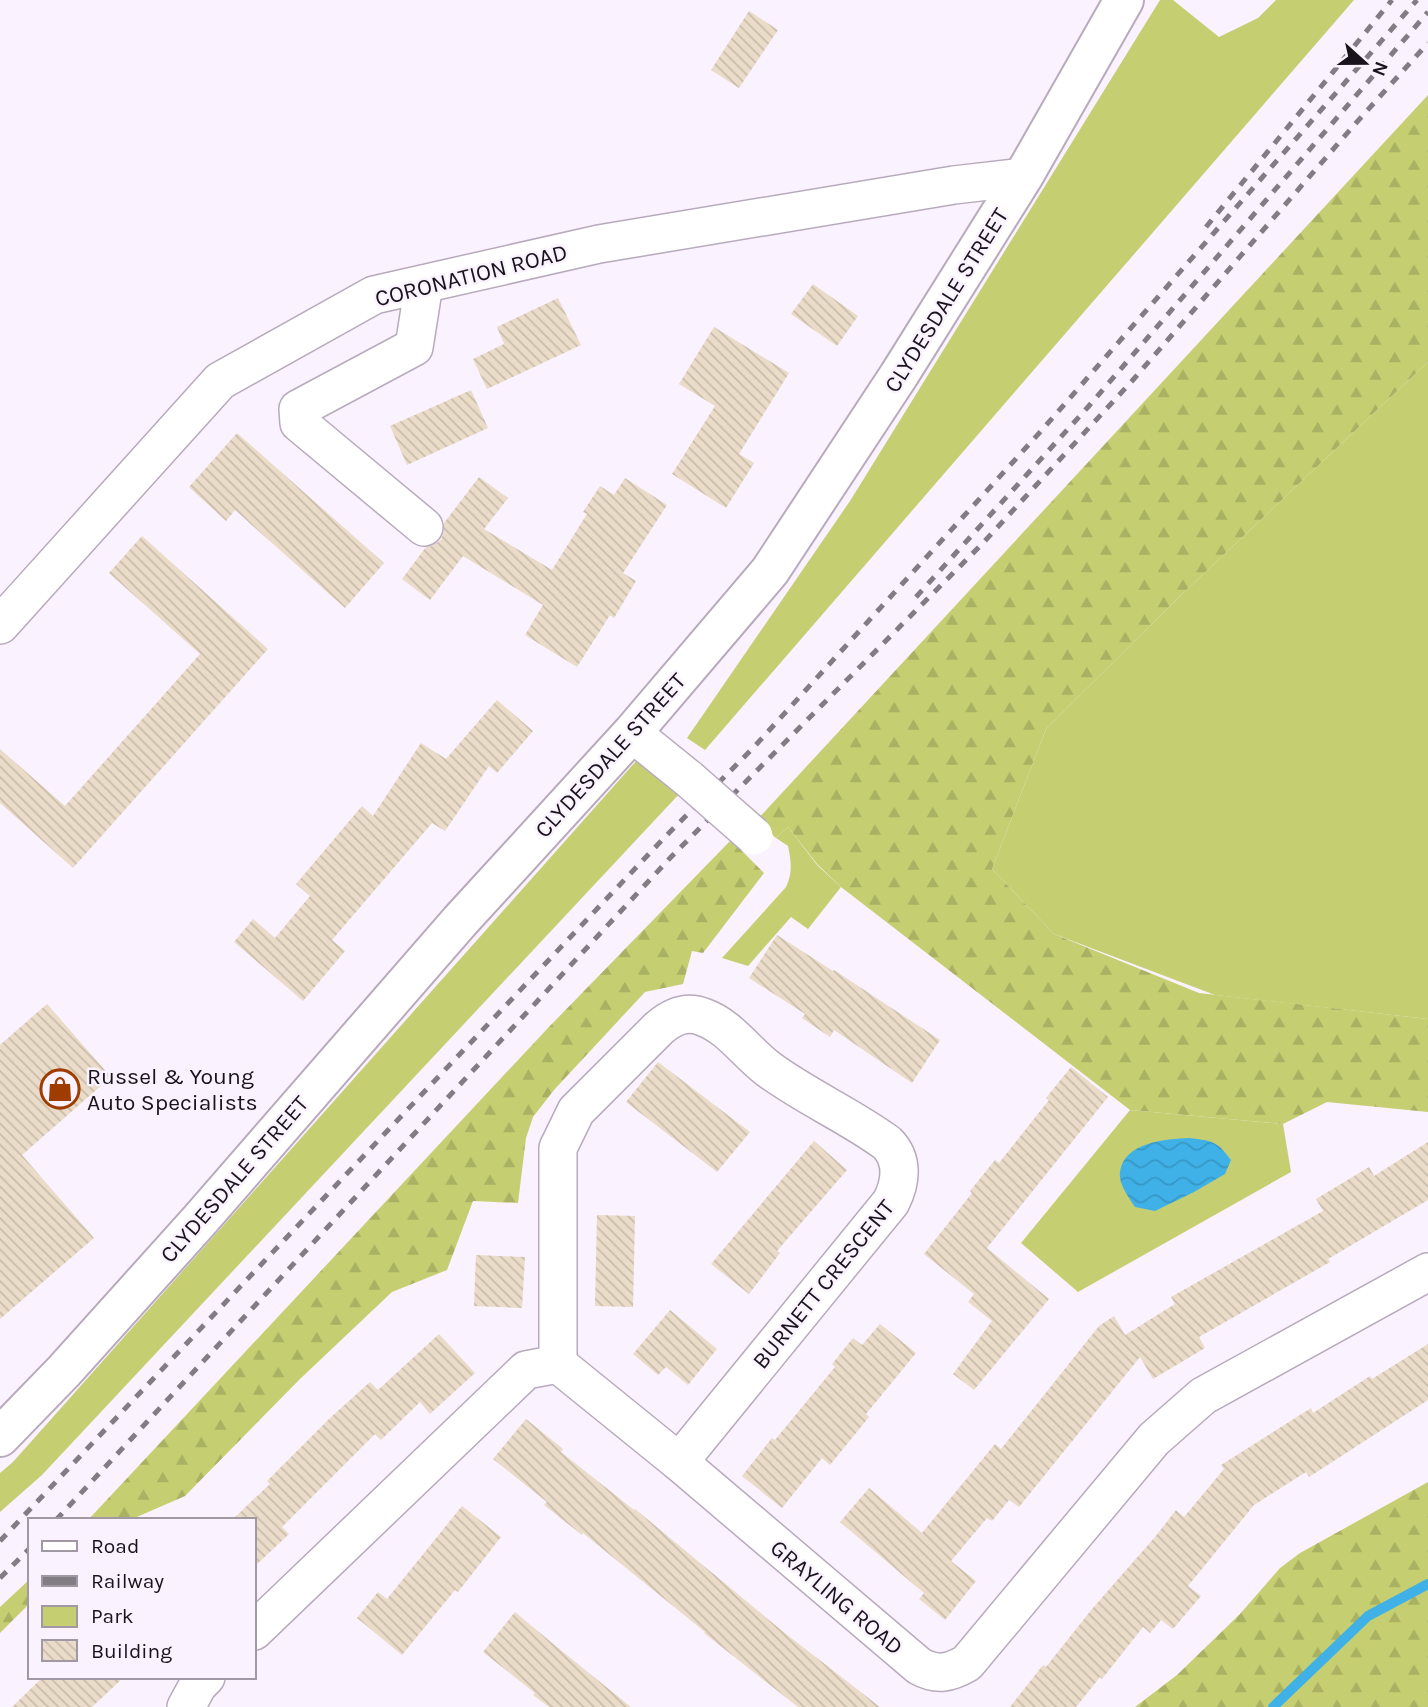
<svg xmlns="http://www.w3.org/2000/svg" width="1428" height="1707" font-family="Karla,sans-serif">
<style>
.green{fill:#c5cf72}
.forest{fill:url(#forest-firs)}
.water{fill:url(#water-waves)}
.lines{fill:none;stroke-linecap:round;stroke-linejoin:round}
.stream{stroke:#3fb1e7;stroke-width:10}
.building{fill:url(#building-back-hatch)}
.minor-casing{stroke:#b8aabd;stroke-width:40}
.secondary-casing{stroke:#b8aabd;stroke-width:42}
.minor{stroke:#fff;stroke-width:37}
.secondary{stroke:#fff;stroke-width:38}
.rail{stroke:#827c85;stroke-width:5;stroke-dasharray:9 9;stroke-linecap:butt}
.minor-bridge-casing{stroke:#b8aabd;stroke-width:40;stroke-linecap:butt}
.minor-bridge{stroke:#fff;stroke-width:37}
.labels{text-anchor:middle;stroke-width:5;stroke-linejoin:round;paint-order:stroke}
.street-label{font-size:23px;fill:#19141b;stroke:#faf2fe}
.poi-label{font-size:23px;fill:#19141b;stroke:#faf2fe;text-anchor:start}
</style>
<defs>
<pattern id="forest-firs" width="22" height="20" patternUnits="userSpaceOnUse" patternTransform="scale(1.75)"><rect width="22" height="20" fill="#c5cf72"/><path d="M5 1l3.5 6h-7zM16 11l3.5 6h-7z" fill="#a9b162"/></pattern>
<pattern id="water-waves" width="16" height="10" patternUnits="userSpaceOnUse" patternTransform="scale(1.75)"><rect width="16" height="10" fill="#3fb1e7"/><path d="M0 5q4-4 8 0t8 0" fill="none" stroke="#3797c6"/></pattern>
<pattern id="building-back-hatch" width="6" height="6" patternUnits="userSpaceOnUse" patternTransform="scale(1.75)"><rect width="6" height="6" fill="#eadcc8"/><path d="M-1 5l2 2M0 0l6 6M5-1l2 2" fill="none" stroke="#c8bcab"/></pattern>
</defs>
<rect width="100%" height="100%" fill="#faf2fe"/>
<!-- green -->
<g class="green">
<polygon points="1160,0 1173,0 1219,37 1258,18 1276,0 1354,0 705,750 687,738 850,501"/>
<polygon points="1428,362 1428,1019 1215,995 1054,934 992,869 1046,729 1181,595"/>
<polygon points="637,760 681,792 42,1475 0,1512 0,1473 13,1462"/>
<path d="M788,827l29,38 24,22 -33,42 -17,-12 -43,49 -26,-8 64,-71c7,-15 5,-26 2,-41l-12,-8z"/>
<polygon points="1130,1110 1283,1124 1291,1172 1078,1292 1021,1243"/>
</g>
<!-- forest -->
<g class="forest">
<polygon points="1428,95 1428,362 1181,595 1046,729 992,869 1054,934 1199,993 1428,1019 1428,1112 1327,1102 1283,1124 1130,1110 841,887 817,864 788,827 776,838 756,821"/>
<polygon points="731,840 764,873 703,953 692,951 683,984 645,992 554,1090 533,1117 526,1138 518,1203 473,1201 447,1270 392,1292 300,1379 185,1496 130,1520 88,1520 547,1029"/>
<polygon points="1428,1482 1428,1707 1135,1707 1177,1675 1240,1614 1280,1568 1300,1553"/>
<polygon points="30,1579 30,1603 0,1633 0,1607"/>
</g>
<!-- water -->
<path class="water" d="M1189,1138c24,3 28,3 42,22l-6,14 -31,18 -39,19 -20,-4c-6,-9 -17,-24 -15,-35 4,-30 46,-33 69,-34z"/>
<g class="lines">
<!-- stream -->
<polyline class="stream" points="1273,1707 1368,1616 1428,1584"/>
</g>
<!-- building -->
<g class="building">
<polygon points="749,11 778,30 739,88 711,70"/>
<polygon points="813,284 858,316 837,346 791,314"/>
<polygon points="558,298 581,345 487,389 473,359 504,344 497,327"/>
<polygon points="714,327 789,373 739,454 754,463 726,508 672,474 715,406 679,384"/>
<polygon points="471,390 488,428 407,465 390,426"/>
<polygon points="237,433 384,563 345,608 235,510 226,521 189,487"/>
<polygon points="479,477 508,498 484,529 552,570 587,514 583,512 600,486 614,495 625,478 667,505 623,573 636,581 614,618 610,615 577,667 525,635 543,605 463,556 430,600 402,579 426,547 432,546 441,540 444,531 444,523"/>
<polygon points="142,536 268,649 73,868 0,803 0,749 65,806 200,654 109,573"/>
<polygon points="497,700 533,731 497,773 489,766 445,831 432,823 332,940 345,951 303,1001 234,942 253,919 275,938 310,896 296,884 362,806 373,816 421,743 446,759"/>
<polygon points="777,935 833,971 834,970 940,1040 912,1083 834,1030 830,1037 802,1018 805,1014 749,978"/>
<polygon points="47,1004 111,1077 22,1155 94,1238 0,1319 0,1045"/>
<polygon points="658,1062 750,1132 717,1172 626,1102"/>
<polygon points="1071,1067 1108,1097 987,1248 1049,1299 974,1390 953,1374 992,1321 968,1302 974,1294 924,1254 972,1193 970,1191 995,1160 999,1163 1049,1100 1046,1098"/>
<polygon points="814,1141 847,1170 777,1251 780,1253 749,1294 711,1264"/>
<polygon points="1428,1142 1428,1200 1328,1259 1330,1262 1199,1337 1205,1348 1153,1379 1140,1357 1019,1507 1009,1500 992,1521 987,1518 951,1561 976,1581 945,1620 919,1599 924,1593 840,1522 869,1488 922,1533 995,1444 1001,1449 1099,1326 1114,1316 1125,1335 1175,1304 1171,1297 1323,1211 1316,1199 1369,1167 1374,1176"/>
<polygon points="597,1215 635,1216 633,1307 595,1306"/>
<polygon points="476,1255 525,1257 522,1308 474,1306"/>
<polygon points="670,1310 717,1349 688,1385 666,1367 658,1375 633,1354"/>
<polygon points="880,1324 916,1353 866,1414 869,1417 830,1465 822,1458 782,1508 742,1476 772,1438 775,1440 835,1367 832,1364 853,1338 862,1345"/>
<polygon points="439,1334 475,1373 430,1414 420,1402 381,1440 375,1434 282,1527 289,1534 254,1567 254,1520 232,1520 254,1499 254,1497 255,1498 270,1484 267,1481 330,1418 370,1382 378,1390"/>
<polygon points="1428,1344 1428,1400 1309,1477 1306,1472 1254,1505 1188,1586 1201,1596 1173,1629 1161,1620 1150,1633 1143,1627 1102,1679 1100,1677 1076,1707 1010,1707 1043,1665 1046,1667 1092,1609 1155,1537 1176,1510 1184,1517 1224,1469 1221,1465 1311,1408 1313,1413 1370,1376 1372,1379"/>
<polygon points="526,1419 563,1449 561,1452 634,1510 635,1509 786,1634 880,1707 798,1707 704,1633 705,1632 583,1533 582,1535 544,1505 547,1502 493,1459"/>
<polygon points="462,1506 501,1537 458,1592 455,1590 402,1655 357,1618 378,1592 387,1599"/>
<polygon points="515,1612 552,1643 631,1707 549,1707 533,1695 535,1693 483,1652"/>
<polygon points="43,1677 124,1677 92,1707 12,1707"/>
</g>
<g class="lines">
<!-- minor casing -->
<g class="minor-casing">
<g id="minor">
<polyline points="424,527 299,423 298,409 414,347 424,284"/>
<polyline points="0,625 220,381 374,295 599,244 954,185 1023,177"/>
<polyline points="632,733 689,779"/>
<path d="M558,1364v-216l18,-37 83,-83c13,-11 27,-18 44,-11 26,9 43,35 64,51 37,28 82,47 120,75 17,17 14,39 4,59l-212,260"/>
<path d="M254,1631l272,-261 32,-6 121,98 240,204c18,10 31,7 48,-3l187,-224 49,-43 225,-124"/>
<polyline points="186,1707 198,1685 206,1677"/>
</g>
</g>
<!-- secondary casing -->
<g class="secondary-casing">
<polyline id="secondary" points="0,1437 64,1371 199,1221 460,921 632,733 770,571 899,375 1023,177 1124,0"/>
</g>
<!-- minor -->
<use href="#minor" class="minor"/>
<!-- secondary -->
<use href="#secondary" class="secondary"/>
<!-- rail -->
<g class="rail">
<polyline points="1206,227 1392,0"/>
<polyline points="916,597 1088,407 1428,12"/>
<polyline points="56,1520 671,857 983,543 1132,381 1356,123 1428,43"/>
<polyline points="0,1541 663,839 754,747 1042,430 1417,0"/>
<polyline points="0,1578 30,1548"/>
</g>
<!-- minor-bridge casing -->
<g class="minor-bridge-casing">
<polyline id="minor-bridge" points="689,779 754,836"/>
</g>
<!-- minor-bridge -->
<use href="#minor-bridge" class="minor-bridge"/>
</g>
<!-- icons -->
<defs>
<g id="shop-ring" transform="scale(2.0125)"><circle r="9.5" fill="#faf2fe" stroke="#9f3c00" stroke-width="1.5"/><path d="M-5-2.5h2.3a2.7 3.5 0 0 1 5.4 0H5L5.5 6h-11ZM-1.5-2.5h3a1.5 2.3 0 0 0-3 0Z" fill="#9f3c00"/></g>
</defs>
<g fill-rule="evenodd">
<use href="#shop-ring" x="60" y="1089"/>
</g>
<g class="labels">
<!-- street labels -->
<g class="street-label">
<text transform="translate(471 275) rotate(-14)" y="8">CORONATION ROAD</text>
<text transform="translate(946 300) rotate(-58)" y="8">CLYDESDALE STREET</text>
<text transform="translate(610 755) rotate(-48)" y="8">CLYDESDALE STREET</text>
<text transform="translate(234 1179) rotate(-49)" y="8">CLYDESDALE STREET</text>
<text transform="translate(823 1284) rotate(-51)" y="8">BURNETT CRESCENT</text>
<text transform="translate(837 1597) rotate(40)" y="8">GRAYLING ROAD</text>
</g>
<!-- poi labels -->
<g class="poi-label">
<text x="87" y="1084">Russel &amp; Young<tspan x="87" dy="26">Auto Specialists</tspan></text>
</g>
</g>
<!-- legend -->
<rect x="28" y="1518" width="228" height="161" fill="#faf2fe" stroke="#a099a3" stroke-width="2"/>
<rect x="42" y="1541" width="35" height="10" fill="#ffffff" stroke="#a099a3" stroke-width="2"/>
<text x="91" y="1553" font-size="21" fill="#19141b">Road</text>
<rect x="42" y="1576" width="35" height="10" fill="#827c85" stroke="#a099a3" stroke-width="2"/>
<text x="91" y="1588" font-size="21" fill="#19141b">Railway</text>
<rect x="42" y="1606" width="35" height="21" fill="#c5cf72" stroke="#a099a3" stroke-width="2"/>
<text x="91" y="1623" font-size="21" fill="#19141b">Park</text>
<rect x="42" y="1640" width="35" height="21" fill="url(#building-back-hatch)" stroke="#a099a3" stroke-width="2"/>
<text x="91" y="1658" font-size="21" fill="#19141b">Building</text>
<!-- north arrow -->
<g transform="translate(1365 63) rotate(111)" stroke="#faf2fe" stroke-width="5" paint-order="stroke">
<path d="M0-5L12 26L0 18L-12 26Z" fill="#19141b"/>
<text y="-10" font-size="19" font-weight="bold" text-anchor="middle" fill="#19141b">N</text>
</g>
</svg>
